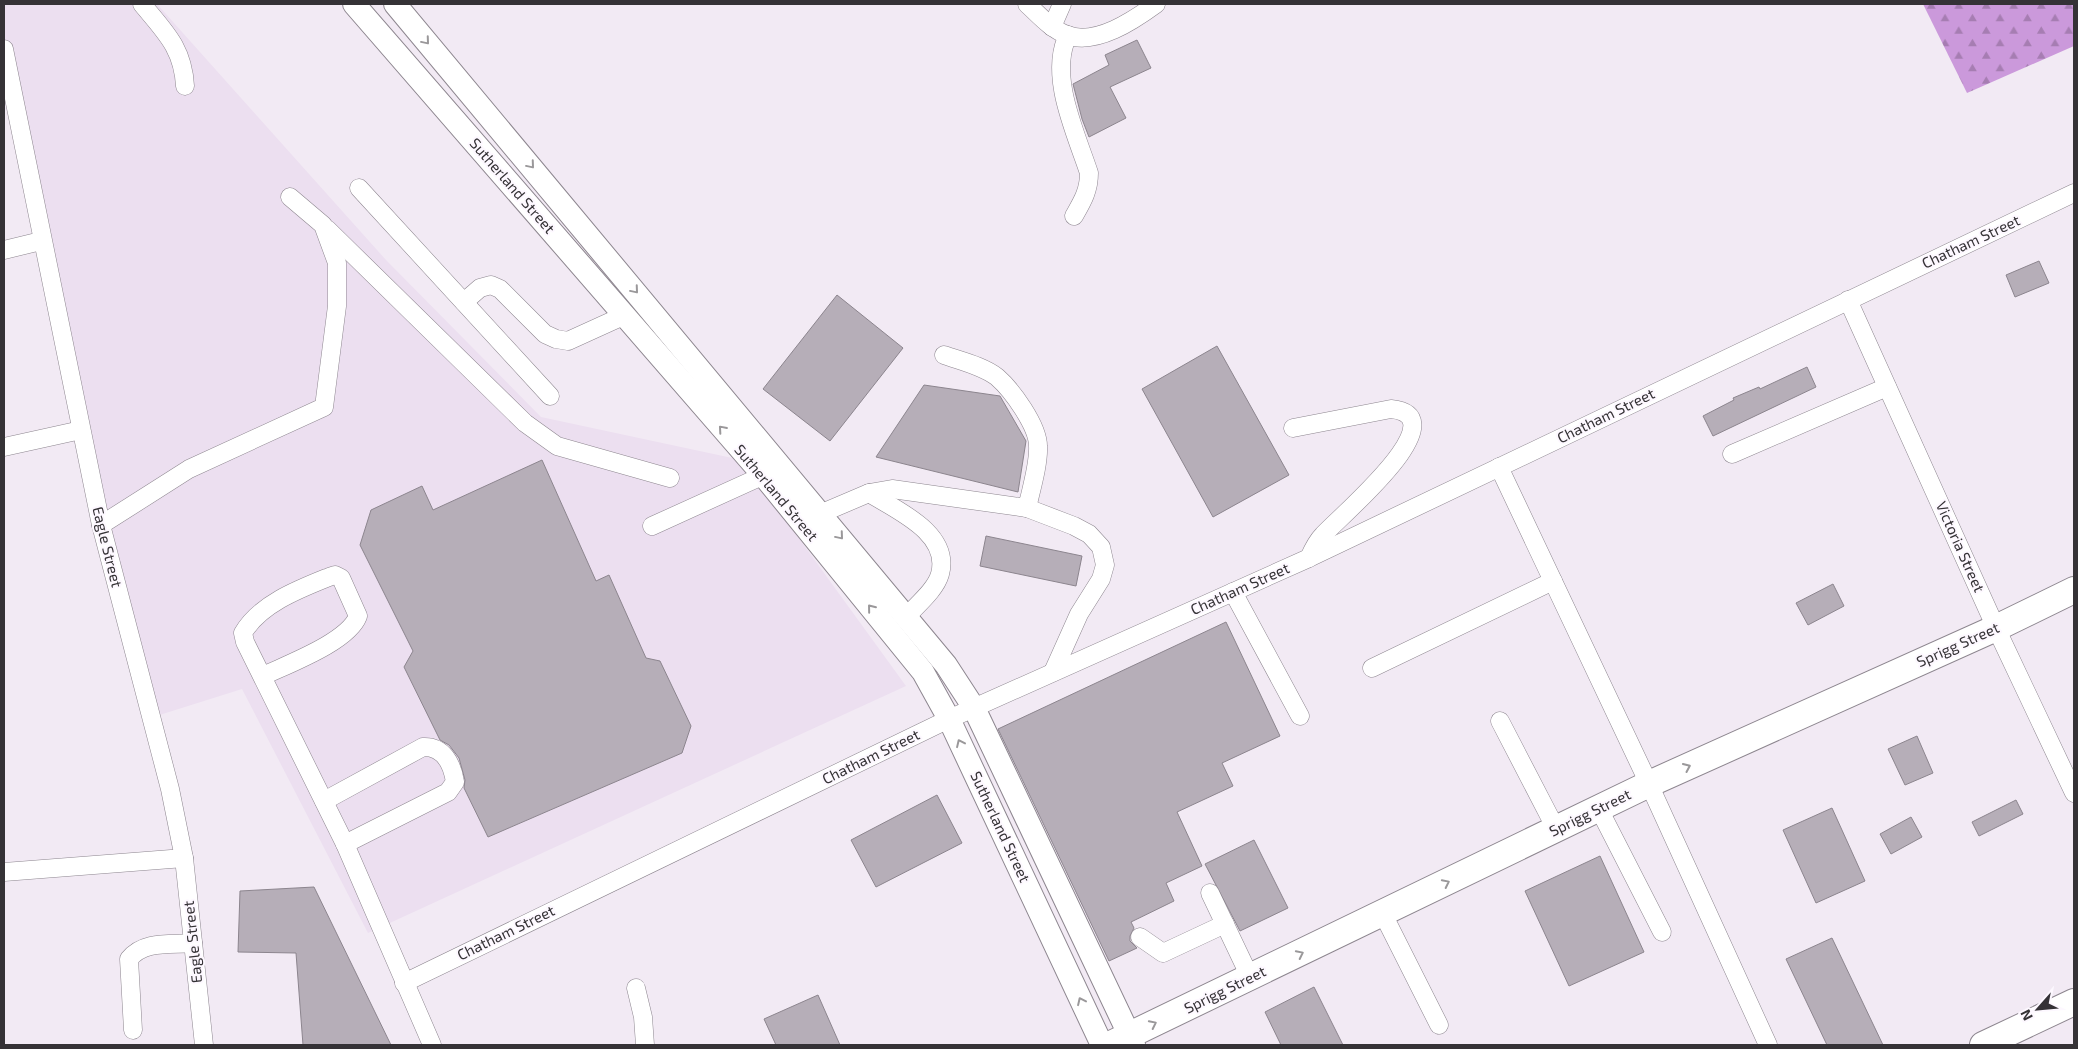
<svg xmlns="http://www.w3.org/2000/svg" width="2078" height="1049" font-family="'Exo 2',sans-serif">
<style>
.built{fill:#ecdff0}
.forest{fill:url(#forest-firs)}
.building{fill:#b6aeb8;stroke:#8c858e}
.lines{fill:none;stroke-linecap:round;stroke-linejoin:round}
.minor-casing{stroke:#8d868f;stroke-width:19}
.major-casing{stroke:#8d868f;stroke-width:24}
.highway-casing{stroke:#8d868f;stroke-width:28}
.minor{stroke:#fff;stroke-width:18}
.major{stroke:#fff;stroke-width:22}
.highway{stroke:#fff;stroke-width:26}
.oneway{stroke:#9a989a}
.labels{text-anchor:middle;stroke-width:4;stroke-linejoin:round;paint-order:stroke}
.street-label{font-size:15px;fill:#353236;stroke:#fdf8ff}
</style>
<defs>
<pattern id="forest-firs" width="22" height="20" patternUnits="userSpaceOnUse" patternTransform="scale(1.25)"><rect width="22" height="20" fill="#cb99db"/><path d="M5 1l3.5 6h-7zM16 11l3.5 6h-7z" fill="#a67db2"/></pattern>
</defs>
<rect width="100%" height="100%" fill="#f2eaf4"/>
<!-- built -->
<polygon class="built" points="4,4 157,4 386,260 541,417 737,459 782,515 906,686 368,933 242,689 150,718 4,36"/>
<!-- forest -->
<polygon class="forest" points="1923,4 2074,4 2074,46 1967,93"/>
<!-- building -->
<g class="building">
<polygon points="1137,40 1151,68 1110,87 1126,118 1089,137 1082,119 1073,84 1109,65 1105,55"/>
<polygon points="2039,261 2049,283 2015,297 2006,275"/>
<polygon points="837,295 903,348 830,441 763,389"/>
<polygon points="1217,346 1289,475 1213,517 1142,389"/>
<polygon points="1807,367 1816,387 1713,436 1703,416 1734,400 1733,398 1759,387 1760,389"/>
<polygon points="924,385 1000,396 1026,441 1018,492 876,457"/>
<polygon points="542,460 596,581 609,575 646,658 660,661 691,726 682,753 488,837 464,788 465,780 459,758 449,745 440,740 404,667 413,651 360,545 371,510 422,486 433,510"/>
<polygon points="986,536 1082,556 1076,586 980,566"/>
<polygon points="1833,584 1844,606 1808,625 1796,603"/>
<polygon points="1226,622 1280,736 1222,763 1233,786 1177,812 1202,866 1166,883 1174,901 1131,922 1134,928 1130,936 1130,941 1137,948 1109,961 998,729"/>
<polygon points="1917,736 1933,773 1905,785 1888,749"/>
<polygon points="937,795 962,843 876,887 851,840"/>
<polygon points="2016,800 2023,814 1979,836 1972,822"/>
<polygon points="1832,808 1865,881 1816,903 1783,830"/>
<polygon points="1911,817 1922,837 1891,854 1880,834"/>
<polygon points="1254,840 1288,908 1240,931 1205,864"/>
<polygon points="1600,856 1644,952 1569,986 1525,891"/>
<polygon points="314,887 391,1045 303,1045 296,953 238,952 240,891"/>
<polygon points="1832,938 1883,1045 1827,1045 1786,959"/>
<polygon points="1314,987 1343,1045 1281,1045 1265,1012"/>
<polygon points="818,995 840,1045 776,1045 764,1019"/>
</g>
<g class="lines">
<!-- minor casing -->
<g class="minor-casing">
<g id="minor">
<path d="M142,4c23,28 41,44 43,82"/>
<path d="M1027,4c12,11 24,25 40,31 29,11 67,-15 89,-31"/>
<polyline points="1052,27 1062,4"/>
<path d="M1068,35c-20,41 8,98 21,138 0,18 -7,29 -15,43"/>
<polyline points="4,49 101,525 170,789 184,858 204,1045"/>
<polyline points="359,188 550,396"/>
<polyline points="327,229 525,423 557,446 670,478"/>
<polyline points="4,250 41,241"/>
<polyline points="1848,300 1996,628 2074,793"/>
<polyline points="464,302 480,288 491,285 500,289 545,334 556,339 568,341 623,316"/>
<path d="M1293,428l98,-19c70,7 -53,109 -68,126 -6,6 -10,14 -14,23"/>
<polyline points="4,447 81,430"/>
<polyline points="1732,454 1887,387"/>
<polyline points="1499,467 1649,784 1768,1045"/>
<path d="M869,493c27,17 82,40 71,81 -4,15 -22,30 -33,42"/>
<polyline points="1027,508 1074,526 1089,534 1101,547 1105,565 1101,579 1079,614 1053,672"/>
<path d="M808,519l61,-26 23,-4 135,19c4,-18 12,-44 11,-62 0,-20 -26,-56 -41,-69 -14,-11 -36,-16 -53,-22"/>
<polyline points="101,525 189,469 324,407 337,306 337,263 323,225 290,197"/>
<polyline points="652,526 773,471"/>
<polyline points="1233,592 1300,716"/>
<polyline points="1372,668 1553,581"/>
<path d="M263,676c25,-12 85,-34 95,-60l-17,-38 -6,-3 -6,2c-30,12 -69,27 -86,56l2,9 100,202 87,201"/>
<polyline points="1500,721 1556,829"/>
<path d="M324,801l99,-54c20,-1 29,16 32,35l-7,10 -103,52"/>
<polyline points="1599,809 1662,932"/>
<polyline points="4,872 184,858"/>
<polyline points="1210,893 1250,977"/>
<polyline points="1383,914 1439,1025"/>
<polyline points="1140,937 1163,953 1225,924"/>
<polyline points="404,983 949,719 1309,558 2074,193"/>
<polyline points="636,988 643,1017 645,1045"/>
<path d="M133,1030l-4,-71c15,-19 42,-14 64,-16"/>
</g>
</g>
<!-- major casing -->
<g class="major-casing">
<g id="major">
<polyline points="354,4 763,475 923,672 949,719 1102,1045"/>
<polyline points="395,4 946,665 974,708 1134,1045"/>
</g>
</g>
<!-- highway casing -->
<g class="highway-casing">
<g id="highway">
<polyline points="1109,1045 1649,784 1996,628 2074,590"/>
<polyline points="1983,1045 2074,1002"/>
</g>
</g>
<!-- minor -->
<use href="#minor" class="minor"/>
<!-- major -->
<use href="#major" class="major"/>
<!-- highway -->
<use href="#highway" class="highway"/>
</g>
<!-- one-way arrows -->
<defs><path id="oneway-chevron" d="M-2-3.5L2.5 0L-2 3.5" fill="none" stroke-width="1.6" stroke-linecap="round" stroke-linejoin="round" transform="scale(1.25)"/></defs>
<g class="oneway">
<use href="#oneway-chevron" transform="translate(426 41) rotate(50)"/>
<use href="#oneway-chevron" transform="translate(531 165) rotate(50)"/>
<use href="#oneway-chevron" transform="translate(635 290) rotate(50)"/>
<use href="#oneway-chevron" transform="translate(722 429) rotate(-131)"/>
<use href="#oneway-chevron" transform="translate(840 536) rotate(50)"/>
<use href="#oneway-chevron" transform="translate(871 608) rotate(-129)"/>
<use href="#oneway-chevron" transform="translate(960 743) rotate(-115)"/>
<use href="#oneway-chevron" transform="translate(1687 767) rotate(-24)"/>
<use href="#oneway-chevron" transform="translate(1446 883) rotate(-26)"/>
<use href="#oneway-chevron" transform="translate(1300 954) rotate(-26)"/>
<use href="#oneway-chevron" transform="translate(1081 1001) rotate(-115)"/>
<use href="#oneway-chevron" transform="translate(1153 1024) rotate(-26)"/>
</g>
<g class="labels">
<!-- street labels -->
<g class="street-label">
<text transform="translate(512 186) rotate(49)" y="5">Sutherland Street</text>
<text transform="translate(1971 242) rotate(-25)" y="5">Chatham Street</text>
<text transform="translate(1606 416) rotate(-26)" y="5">Chatham Street</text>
<text transform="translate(776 493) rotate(50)" y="5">Sutherland Street</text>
<text transform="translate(107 547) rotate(76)" y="5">Eagle Street</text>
<text transform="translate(1960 547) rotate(66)" y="5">Victoria Street</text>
<text transform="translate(1240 589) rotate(-24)" y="5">Chatham Street</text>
<text transform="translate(1958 645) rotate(-24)" y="5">Sprigg Street</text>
<text transform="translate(871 757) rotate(-26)" y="5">Chatham Street</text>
<text transform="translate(1590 813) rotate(-26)" y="5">Sprigg Street</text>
<text transform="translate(1000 827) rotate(65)" y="5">Sutherland Street</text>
<text transform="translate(506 933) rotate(-26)" y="5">Chatham Street</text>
<text transform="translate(193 942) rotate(-96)" y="5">Eagle Street</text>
<text transform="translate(1225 990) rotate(-26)" y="5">Sprigg Street</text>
</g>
</g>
<!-- border -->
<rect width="2078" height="1049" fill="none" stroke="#353236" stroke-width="10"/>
<!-- north arrow -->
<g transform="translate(2038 1009) rotate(243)" stroke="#fdf8ff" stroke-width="4" paint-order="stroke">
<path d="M0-4L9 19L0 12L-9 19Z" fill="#353236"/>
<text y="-8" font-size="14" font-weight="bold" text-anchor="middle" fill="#353236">N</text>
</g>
</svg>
